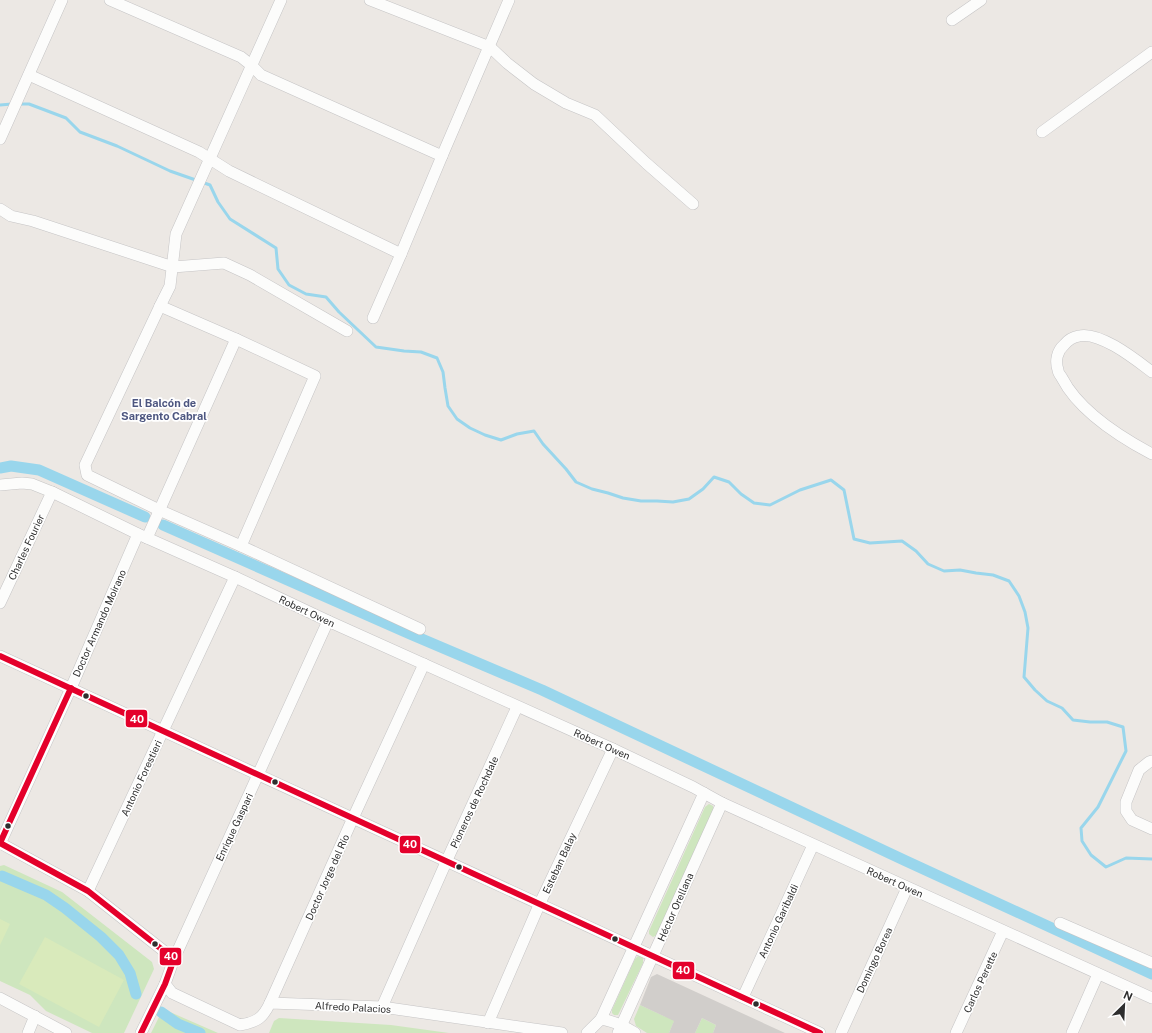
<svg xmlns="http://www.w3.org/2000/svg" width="1152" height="1033" font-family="'Public Sans',sans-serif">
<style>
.green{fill:#cee6be}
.pitch{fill:#d9eabb}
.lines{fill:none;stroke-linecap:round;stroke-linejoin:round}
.stream{stroke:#99d6ec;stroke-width:3}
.canal{stroke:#99d6ec;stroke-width:11}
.building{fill:#d1cecb}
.minor-casing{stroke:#c5c4c5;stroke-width:12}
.minor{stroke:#fcfcfb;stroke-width:11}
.bus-1-casing{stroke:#fff;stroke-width:9}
.bus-1{stroke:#e4002b;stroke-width:6}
.bus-dot{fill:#2e2e2e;stroke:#fff;stroke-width:1.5}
.labels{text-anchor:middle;stroke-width:3.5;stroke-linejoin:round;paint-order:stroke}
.street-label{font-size:10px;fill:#2e2e2e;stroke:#fff}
.neighbourhood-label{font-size:11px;font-weight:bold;fill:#4d5680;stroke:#fff}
.line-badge{stroke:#fff;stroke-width:1.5}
.badge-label{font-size:11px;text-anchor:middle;font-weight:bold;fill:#fff}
</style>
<rect width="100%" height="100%" fill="#ece8e4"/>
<!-- green -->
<g class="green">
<polygon points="709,804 713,806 713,811 657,935 653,937 649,934 649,931 705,807"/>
<polygon points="4,865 62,892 152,962 154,969 124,1033 92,1033 46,1011 30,995 0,981 0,866"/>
<polygon points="638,956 643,958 643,963 619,1013 618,1015 614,1015 612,1013 612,1010 635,959"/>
<polygon points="686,994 669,1033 647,1033 636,1026 634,1019 640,1005 666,1017"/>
<polygon points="170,1012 218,1033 151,1033 159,1017"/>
<polygon points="279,1018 391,1025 449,1033 269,1033 274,1021"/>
<polygon points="702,1018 716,1025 713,1033 695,1033"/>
</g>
<!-- pitch -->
<g class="pitch">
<polygon points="0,919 10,924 0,945"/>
<polygon points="45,937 124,980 99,1027 19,984"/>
</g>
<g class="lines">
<!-- stream -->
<g class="stream">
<polyline points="18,104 29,104 66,118 80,132 117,146 170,171 210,185 218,202 230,219 276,248 278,269 289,285 306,294 326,297 339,312 376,347 404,351 421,352 437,358 443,372 445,388 448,406 457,419 470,428 485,435 501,440 517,434 534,431 543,444 566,469 576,482 592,489 608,493 623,498 641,501 657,501 673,502 689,499 703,489 714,477 729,482 741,494 754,503 770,505 800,490 831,480 844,490 854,539 870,543 902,541 916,551 928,564 944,571 960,570 976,573 993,575 1009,581 1019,596 1025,612 1028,628 1024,677 1035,690 1047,701 1062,708 1073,720 1090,722 1107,722 1123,727 1126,751 1098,807 1081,828 1082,841 1091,855 1106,867 1126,858 1152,859"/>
<polyline points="0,105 12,104"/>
</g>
<!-- canal -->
<g class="canal">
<polyline points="0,468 11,466 39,470 145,517"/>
<polyline points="163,525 410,634 542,690 906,861 1152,974"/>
<polyline points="2,876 46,895 65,908 101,937 119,955 130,973 136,994"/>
<polyline points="161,1012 178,1024 200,1033"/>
</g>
</g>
<!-- building -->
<polygon class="building" points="657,974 785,1033 713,1033 716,1025 702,1018 695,1033 669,1033 674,1021 640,1005 651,977"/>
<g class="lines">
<!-- minor casing -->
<g class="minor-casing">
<g id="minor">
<polyline points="110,0 241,57 251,65 261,75 442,156"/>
<polyline points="281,0 176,234 170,286 160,306 85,465 87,475 159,510 241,546 420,629"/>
<polyline points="370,0 490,47 507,63 534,84 566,103 595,115 646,163 693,204"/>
<polyline points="952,20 981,0"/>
<polyline points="29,75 199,152 229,171 401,254"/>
<polyline points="1042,132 1152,52"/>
<polyline points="0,139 62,0"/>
<polyline points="0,209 11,216 33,221 173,267 224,263 250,275 347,331"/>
<polyline points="160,306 236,339 315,376 241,546"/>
<polyline points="373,318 401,254 442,156 509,0"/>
<path d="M1152,372c-16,-12 -52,-41 -73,-36 -6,1 -11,4 -15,9 -7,6 -9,16 -6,25 0,3 3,6 4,8 17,33 58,59 90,76"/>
<polyline points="0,485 22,483 32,484 52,492 138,534 235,577 328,621 613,749 693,787 722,803 1152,998"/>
<polyline points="147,538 236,339"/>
<polyline points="0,603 52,492"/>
<path d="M0,656c274,125 547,251 820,377"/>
<polyline points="1152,761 1149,762 1139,770 1126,802 1126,811 1132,820 1152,829"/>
<polyline points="0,843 88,891 174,959"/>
<polyline points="0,844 71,688 138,534"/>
<polyline points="88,891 235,577"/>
<polyline points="1060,923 1152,963"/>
<path d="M165,984l7,9 68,32c17,-3 23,-7 30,-22l112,4 180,26"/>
<polyline points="743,997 813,845"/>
<polyline points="0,998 66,1033"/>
<polyline points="270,1003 353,818 424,664"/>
<polyline points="382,1007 447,860 517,707"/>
<polyline points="601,1019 704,793"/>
<polyline points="488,1023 540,903 613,749"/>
<polyline points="28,1033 35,1016"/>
<polyline points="141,1033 165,984 174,959 328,621"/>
<path d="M587,1033l14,-14c13,2 23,7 34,14"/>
<polyline points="618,1033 722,803"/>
<polyline points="841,1033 907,888"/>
<polyline points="956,1033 1003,931"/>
<polyline points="1072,1033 1098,974"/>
</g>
</g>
<!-- minor -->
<use href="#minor" class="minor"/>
<!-- bus-1 casing -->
<g class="bus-1-casing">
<g id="bus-1">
<polyline points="0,656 820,1033"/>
<polyline points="71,688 0,843 88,891 174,959 165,984 141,1033"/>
</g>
</g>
<!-- bus-1 -->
<use href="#bus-1" class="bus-1"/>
</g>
<!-- markers -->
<g class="bus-dot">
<circle cx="86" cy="696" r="3.5"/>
<circle cx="275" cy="782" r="3.5"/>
<circle cx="8" cy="826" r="3.5"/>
<circle cx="459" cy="867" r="3.5"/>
<circle cx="615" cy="939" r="3.5"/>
<circle cx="155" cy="944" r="3.5"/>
<circle cx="756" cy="1004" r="3.5"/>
</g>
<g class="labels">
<!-- street labels -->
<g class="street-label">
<text transform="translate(26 547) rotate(-65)" y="4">Charles Fourier</text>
<text transform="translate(307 611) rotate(25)" y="4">Robert Owen</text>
<text transform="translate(99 623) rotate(-66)" y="4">Doctor Armando Moirano</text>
<text transform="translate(602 744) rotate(24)" y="4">Robert Owen</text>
<text transform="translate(141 778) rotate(-65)" y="4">Antonio Forestieri</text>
<text transform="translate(474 802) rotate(-65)" y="4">Pioneros de Rochdale</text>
<text transform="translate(234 827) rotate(-65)" y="4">Enrique Gaspari</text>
<text transform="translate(559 863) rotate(-65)" y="4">Esteban Balay</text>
<text transform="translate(327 877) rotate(-66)" y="4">Doctor Jorge del Río</text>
<text transform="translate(895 882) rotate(24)" y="4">Robert Owen</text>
<text transform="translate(675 907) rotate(-66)" y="4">Héctor Orellana</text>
<text transform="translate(778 921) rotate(-65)" y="4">Antonio Garibaldi</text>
<text transform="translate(874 960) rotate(-65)" y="4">Domingo Borea</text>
<text transform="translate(980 982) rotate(-65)" y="4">Carlos Perette</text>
<text transform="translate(353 1007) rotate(3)" y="4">Alfredo Palacios</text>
</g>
<!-- neighbourhood labels -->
<g class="neighbourhood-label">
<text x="164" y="407">El Balcón de<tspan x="164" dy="13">Sargento Cabral</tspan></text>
</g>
</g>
<g class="line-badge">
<rect x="125" y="709" width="23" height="19" rx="4" fill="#e4002b"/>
<rect x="399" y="835" width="22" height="19" rx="4" fill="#e4002b"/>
<rect x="159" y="947" width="23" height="19" rx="4" fill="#e4002b"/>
<rect x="672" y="961" width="23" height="19" rx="4" fill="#e4002b"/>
</g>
<g class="badge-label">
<text x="137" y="723">40</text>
<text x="410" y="848">40</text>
<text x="171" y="960">40</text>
<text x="683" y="974">40</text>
</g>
<!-- north arrow -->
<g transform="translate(1124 1005) rotate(24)" stroke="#ffffff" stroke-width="3" paint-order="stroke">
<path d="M0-3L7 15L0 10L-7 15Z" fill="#2e2e2e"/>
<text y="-6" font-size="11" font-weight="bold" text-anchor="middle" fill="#2e2e2e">N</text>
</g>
</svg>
